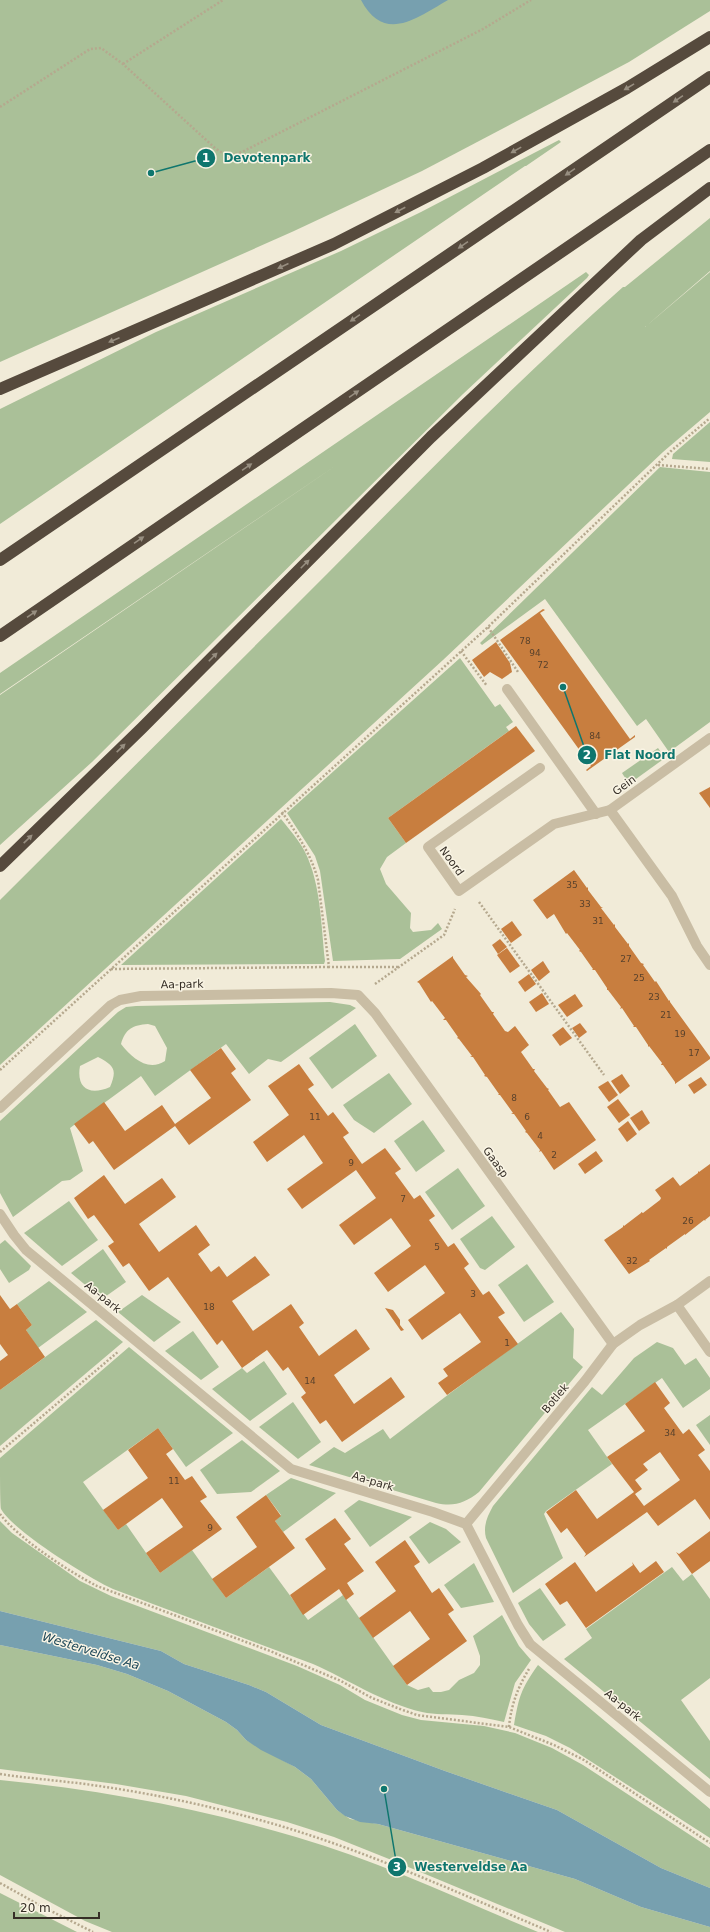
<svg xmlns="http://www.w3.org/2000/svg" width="710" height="1932" font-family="'DejaVu Sans',sans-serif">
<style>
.green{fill:#aac098;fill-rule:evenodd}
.water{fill:#77a0af}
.building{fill:#c87e3f;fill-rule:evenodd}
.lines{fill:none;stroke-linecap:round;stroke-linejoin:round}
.path{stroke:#b5a88e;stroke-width:2.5;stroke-dasharray:2 2;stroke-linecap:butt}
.service{stroke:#c9bda4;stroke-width:10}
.minor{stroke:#c9bda4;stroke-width:10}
.motorway{stroke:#564a3d;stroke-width:12}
.oneway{fill:#978e80}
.labels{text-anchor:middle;stroke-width:3;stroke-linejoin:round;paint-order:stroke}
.number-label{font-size:9px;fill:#5a422c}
.street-label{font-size:11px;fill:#352e26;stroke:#f9f4e4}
.water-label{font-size:12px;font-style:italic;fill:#1b4657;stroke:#f9f4e4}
.leader{fill:none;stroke:#0f766e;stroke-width:1.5}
.callout-dot{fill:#0f766e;stroke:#f9f4e4;stroke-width:1.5}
.mark-label{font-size:12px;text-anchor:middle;font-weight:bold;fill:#fff}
.callout-label{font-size:12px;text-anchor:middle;font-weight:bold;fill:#0f766e;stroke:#f9f4e4;stroke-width:3;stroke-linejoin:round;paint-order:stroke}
</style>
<rect width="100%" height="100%" fill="#f1ebd8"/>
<!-- green -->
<g class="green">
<polygon points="0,0 710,0 710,11 629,62 422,171 294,231 0,362"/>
<polygon points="559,140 561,142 526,166 525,166 0,524 0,409 156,332 341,251 421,212"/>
<path d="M710,218v53l-65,56 65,-55v140l-47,40 -220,208 -443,405v-165c109,-109 218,-217 327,-326 97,-98 193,-196 296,-287h2z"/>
<polygon points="586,272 589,275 587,278 463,394 92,762 0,845 0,695 341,462 0,694 0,673"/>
<polygon points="710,422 710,462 672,459 673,454"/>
<polygon points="660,467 710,472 710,722 669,752 646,719 637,726 545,599 482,645 480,643"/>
<polygon points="460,658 495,707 500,704 513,722 506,727 509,731 506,733 388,818 406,843 387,857 380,869 386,884 411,913 410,928 413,932 431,930 438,923 442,929 400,959 333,961 320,871 315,856 287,813"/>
<polygon points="658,748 665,758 629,784 622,773"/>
<path d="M281,819c8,10 18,21 24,33 16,32 16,73 20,109l-1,3 -203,1z"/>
<path d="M330,1002l20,3 6,3 -75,54 -13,-3 -19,15 -23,-30 -71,52 -14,-20 -71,52 13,43 -13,9 -8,1 -49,36 -13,-24v-72l118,-109 8,-5 10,-1zM148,1024l7,2 12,22 -2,13c-17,11 -33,-3 -44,-17 4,-15 12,-19 27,-20zM98,1057c17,9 19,13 12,30 -20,9 -34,2 -30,-21z"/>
<polygon points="355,1024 377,1056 332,1089 309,1058"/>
<polygon points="389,1073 412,1104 374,1133 354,1120 343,1105"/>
<polygon points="423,1120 445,1151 416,1172 394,1141"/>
<polygon points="458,1168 485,1206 452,1230 425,1192"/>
<polygon points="69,1201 98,1240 62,1266 24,1233"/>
<polygon points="492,1216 515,1247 485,1270 480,1268 460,1239"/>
<polygon points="5,1240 31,1266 29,1270 9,1283 0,1269 0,1244"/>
<polygon points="103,1249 126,1282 102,1299 71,1273"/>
<polygon points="527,1264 554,1302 524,1322 498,1285"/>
<polygon points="49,1281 87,1312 38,1348 26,1330 32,1325 17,1304"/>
<polygon points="142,1295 181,1322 154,1342 118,1312"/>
<path d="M561,1312l13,17 -1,29 10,9 -104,125c-14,11 -25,15 -43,11l-127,-38 25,-18 11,6 38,-24 7,10 59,-45z"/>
<polygon points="96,1320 123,1342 0,1446 0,1390"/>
<polygon points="193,1331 219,1367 201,1380 165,1351"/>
<path d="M657,1342l16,6 12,17 11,-7 14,20v11l-27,19 -21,-30 -74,52 24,34 -66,47 -2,3 19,44 -50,35 -27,-55c-3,-12 1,-21 7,-32l99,-119 10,8 32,-37z"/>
<path d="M129,1347l104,86 -47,34 -28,-39 -75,54 35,48 8,-6 34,49 32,-23 34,48 43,-31 39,53 35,-25 64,90 11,5 11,-3 4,5h8l8,-2 10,-10 15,-7 6,-8v-9l-7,-20 29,-21 17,31 12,14 -16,23 -11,39c-14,-3 -27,-6 -42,-7 -13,-1 -27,0 -40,-3 -39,-9 -73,-32 -109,-48l-200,-75c-24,-11 -100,-58 -112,-80 -1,-5 -1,-42 -1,-51z"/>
<polygon points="264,1361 287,1394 250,1421 212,1389 242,1368 247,1373"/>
<polygon points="293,1402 321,1442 298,1459 259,1427"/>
<polygon points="710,1415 710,1445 696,1425"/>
<polygon points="242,1440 280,1471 251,1492 217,1494 200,1470"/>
<polygon points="291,1478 336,1493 283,1532 275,1521 281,1515 266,1495"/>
<polygon points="359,1500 412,1517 370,1547 344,1511"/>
<polygon points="0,1521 12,1533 80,1581 111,1596 297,1666 340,1685 365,1700 402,1715 421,1720 484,1726 515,1733 552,1748 583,1765 710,1848 710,1888 661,1868 557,1810 445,1771 321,1725 266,1692 249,1685 184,1664 161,1651 0,1611"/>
<polygon points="430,1522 446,1529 461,1542 429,1564 409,1537"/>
<polygon points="474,1563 494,1602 461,1608 444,1585"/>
<polygon points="672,1567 683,1581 692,1574 710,1599 710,1678 681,1700 710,1741 710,1779 564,1659 592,1638 586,1629"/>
<polygon points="540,1588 566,1625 543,1641 529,1624 518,1603"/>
<polygon points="0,1645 97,1665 127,1674 168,1691 226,1722 237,1730 246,1740 295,1767 311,1779 337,1810 350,1819 378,1824 575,1879 641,1907 710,1927 710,1932 565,1932 389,1859 334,1837 287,1822 186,1796 116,1784 0,1769"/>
<path d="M538,1665l172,144v29l-140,-90 -24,-12 -32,-11c5,-29 7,-36 24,-60z"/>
<path d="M0,1780c101,10 199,28 296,57 83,24 162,62 242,95h-426l-27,-11 -85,-46z"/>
<polygon points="0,1893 77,1932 0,1932"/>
</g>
<!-- water -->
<g class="water">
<path d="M361,0h87c-31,18 -64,44 -87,0z"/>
<polygon points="0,1611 161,1651 184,1664 249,1685 266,1692 321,1725 445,1771 557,1810 661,1868 710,1888 710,1927 641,1907 575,1879 378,1824 360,1822 345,1816 337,1810 311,1779 295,1767 261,1750 246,1740 237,1730 226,1722 168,1691 127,1674 97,1665 0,1645"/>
</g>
<!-- building -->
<g class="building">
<polygon points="543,609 545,610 540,613 630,739 635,735 635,737 587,771 586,770 591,766 500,640"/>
<polygon points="496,642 510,663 512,672 502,679 490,672 484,677 472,660"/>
<polygon points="516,726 535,751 406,843 388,818"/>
<polygon points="710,787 710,808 699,793"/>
<polygon points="574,870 587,888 588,887 588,890 601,907 603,907 601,908 614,925 615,924 615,927 628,944 629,943 629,946 641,963 644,964 643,965 655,982 656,981 669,1001 670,1000 670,1002 710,1057 710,1059 675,1084 675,1082 663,1065 661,1065 662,1063 649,1046 648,1047 648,1045 636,1027 633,1027 634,1026 622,1008 620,1009 621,1007 608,990 607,990 607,988 595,970 592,970 593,969 581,952 579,951 580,950 567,933 566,934 554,914 547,919 533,900"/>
<polygon points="512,921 522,935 511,943 501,929"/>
<polygon points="500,939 507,947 498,954 492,945"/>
<polygon points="507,948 520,966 510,973 497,955"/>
<polygon points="453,956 453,958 465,975 468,976 466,977 481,994 480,995 492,1012 494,1012 493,1014 505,1031 508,1032 515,1026 529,1045 521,1052 533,1069 535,1069 534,1071 547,1088 549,1089 548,1090 560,1107 569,1102 596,1140 554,1170 541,1151 539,1152 540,1150 527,1133 525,1132 526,1131 514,1114 511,1114 513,1113 500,1095 498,1095 499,1094 487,1077 484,1076 485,1075 473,1057 470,1057 472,1056 459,1039 457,1038 458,1037 446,1020 443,1020 445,1018 432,1001 431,1002 419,983 417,982"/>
<polygon points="543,961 550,972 539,981 531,970"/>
<polygon points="529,974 536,984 525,992 518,982"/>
<polygon points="542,993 549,1004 536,1012 529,1002"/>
<polygon points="575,994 583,1006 567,1017 558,1005"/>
<polygon points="580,1023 587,1032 579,1038 572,1028"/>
<polygon points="563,1027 572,1038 560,1046 552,1035"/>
<polygon points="221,1048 236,1069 231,1073 251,1100 189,1145 175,1126 114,1170 93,1141 89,1144 74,1124 104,1102 125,1131 162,1105 175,1124 211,1098 190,1070"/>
<polygon points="299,1064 314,1085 308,1089 328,1116 333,1112 349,1133 343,1137 362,1164 385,1148 401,1169 395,1173 414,1199 420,1195 435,1216 429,1220 448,1247 454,1243 469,1264 464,1268 483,1295 489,1291 505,1313 498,1317 518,1344 447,1395 438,1383 448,1376 443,1369 481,1342 460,1313 422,1340 408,1320 445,1293 425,1265 388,1292 374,1273 411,1246 391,1218 354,1245 339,1225 376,1198 356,1170 302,1209 287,1189 323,1163 304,1135 267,1162 253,1142 289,1115 268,1086"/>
<polygon points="622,1074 630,1086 620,1094 611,1081"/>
<polygon points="701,1077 707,1085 694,1094 688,1085"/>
<polygon points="608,1081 618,1095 609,1102 598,1087"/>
<polygon points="618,1099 630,1115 619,1123 607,1107"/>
<polygon points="642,1110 650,1123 639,1131 630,1118"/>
<polygon points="628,1121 637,1134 627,1142 618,1129"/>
<polygon points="596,1151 603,1161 585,1174 578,1164"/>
<polygon points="710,1164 710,1216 705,1220 706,1221 704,1220 685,1235 685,1234 667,1247 667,1249 666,1248 649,1260 650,1261 629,1274 604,1240 623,1227 623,1225 624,1226 641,1213 641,1212 643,1213 660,1200 661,1198 655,1190 673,1177 680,1186 698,1173 698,1171 699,1172"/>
<polygon points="104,1175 125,1204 162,1178 176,1197 139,1224 159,1252 196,1225 210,1245 198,1254 211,1272 219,1266 227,1277 255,1256 270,1275 232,1301 253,1331 291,1304 304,1323 299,1327 319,1356 356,1329 370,1349 334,1375 354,1404 391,1377 405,1397 342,1442 326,1420 320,1424 301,1397 306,1393 288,1367 283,1371 267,1350 242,1368 222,1340 217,1345 168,1277 149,1291 129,1263 123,1267 108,1246 114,1242 94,1215 88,1219 74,1198"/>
<polygon points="0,1295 10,1309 17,1304 32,1325 26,1330 45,1357 0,1390 0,1361 8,1355 0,1344"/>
<polygon points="385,1308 393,1310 400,1320 400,1325 404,1330 401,1331"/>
<path d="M655,1382l15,21 -6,5 19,26 6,-5 16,21 -7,5 12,16v49l-15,-21 -37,27 -11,-14 -63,45 2,-3 -19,-26 -6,5 -15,-21 30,-22 21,29 37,-27 -27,-35 38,-26 -20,-27zM660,1452l20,28 -36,26 -9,-12 7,-5 -7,-9 13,-10 -5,-6z"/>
<polygon points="158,1428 173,1449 166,1454 185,1480 192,1476 207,1497 200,1501 222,1529 160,1573 146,1553 183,1527 162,1498 118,1530 103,1510 148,1478 128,1450"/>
<polygon points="266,1495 281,1516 275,1521 295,1548 226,1598 212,1579 257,1547 236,1517"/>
<polygon points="335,1518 351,1539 344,1544 364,1571 347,1583 354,1594 346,1600 339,1589 303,1615 290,1595 326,1569 305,1539"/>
<polygon points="710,1531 710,1561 692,1574 676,1552 679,1554"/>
<polygon points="405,1540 420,1562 414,1566 432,1593 439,1588 454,1610 448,1614 467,1641 407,1685 393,1666 430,1639 410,1611 373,1638 359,1618 396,1591 375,1562"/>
<polygon points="656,1561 664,1572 586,1628 567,1601 560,1605 545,1584 575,1562 596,1592 633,1565 632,1562 640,1573"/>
</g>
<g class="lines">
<!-- path -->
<g class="path">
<polyline points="123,64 223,0"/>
<path d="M0,107l90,-58 11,-1 22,16 93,85c9,6 15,7 26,3l241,-123 48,-29"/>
<polyline points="658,465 710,469"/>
<polyline points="488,627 518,672"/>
<polyline points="461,651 487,686"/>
<path d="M282,812c15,22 29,42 36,68l11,87h70"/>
<polyline points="479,902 604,1075"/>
<polyline points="111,969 329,967"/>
<polyline points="375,984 444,935 455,909"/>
<polyline points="0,1070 488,627 671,451 710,418"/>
<polyline points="0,1452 119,1351"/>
<path d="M0,1514c19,25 68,57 97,72l173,65 71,30 31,17 28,11 17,6 92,12 45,18 30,15 126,83"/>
<path d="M509,1727c2,-22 9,-40 20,-58"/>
<path d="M0,1774c33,5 66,7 99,12 62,9 125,23 185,41 92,28 179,68 267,105"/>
<polyline points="0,1883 43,1907 93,1932"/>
</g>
<!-- service -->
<g class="service">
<polyline points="507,689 596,814"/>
<polyline points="540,768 428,847 459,891 554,824 610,810"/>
</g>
<!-- minor -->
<g class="minor">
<polyline points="710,738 610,810 672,896 697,946 710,965"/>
<polyline points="0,1108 111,1005 120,1000 141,996 331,993 358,995 375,1013 613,1344"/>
<polyline points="0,1214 14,1235 26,1250 291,1469 433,1512 466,1524 518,1625 530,1644 710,1792"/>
<polyline points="677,1305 710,1352"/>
<polyline points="466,1524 585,1381 613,1344 640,1325 677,1305 710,1281"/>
</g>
<!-- motorway -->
<g class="motorway">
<polyline points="0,389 334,244 483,168 627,88 710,37"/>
<polyline points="0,560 710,77"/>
<polyline points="0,636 710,150"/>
<polyline points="0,866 142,728 431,437 641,240 710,188"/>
</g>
</g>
<!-- one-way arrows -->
<defs><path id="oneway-solid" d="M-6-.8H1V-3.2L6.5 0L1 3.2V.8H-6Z"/></defs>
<g class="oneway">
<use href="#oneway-solid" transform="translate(629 87) rotate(149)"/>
<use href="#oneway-solid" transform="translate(678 99) rotate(146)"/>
<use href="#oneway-solid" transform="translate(516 150) rotate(151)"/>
<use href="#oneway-solid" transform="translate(570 172) rotate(146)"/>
<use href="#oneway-solid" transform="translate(400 210) rotate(153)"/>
<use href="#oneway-solid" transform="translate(463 245) rotate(146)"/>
<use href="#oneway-solid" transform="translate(283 266) rotate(156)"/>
<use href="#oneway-solid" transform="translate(355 318) rotate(146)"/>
<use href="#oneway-solid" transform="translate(114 340) rotate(157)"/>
<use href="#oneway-solid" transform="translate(354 394) rotate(-34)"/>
<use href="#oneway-solid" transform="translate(247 467) rotate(-34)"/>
<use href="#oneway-solid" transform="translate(139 540) rotate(-34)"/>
<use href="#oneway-solid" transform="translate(305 564) rotate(-45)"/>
<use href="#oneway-solid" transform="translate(32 614) rotate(-34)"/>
<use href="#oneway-solid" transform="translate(213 657) rotate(-45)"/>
<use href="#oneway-solid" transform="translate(121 748) rotate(-44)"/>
<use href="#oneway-solid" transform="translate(28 839) rotate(-44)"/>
</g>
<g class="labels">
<!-- number labels -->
<g class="number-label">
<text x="525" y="644">78</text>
<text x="535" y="656">94</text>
<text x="543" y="668">72</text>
<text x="595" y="739">84</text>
<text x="572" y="888">35</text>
<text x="585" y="907">33</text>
<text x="598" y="924">31</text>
<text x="626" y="962">27</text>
<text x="639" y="981">25</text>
<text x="654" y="1000">23</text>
<text x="666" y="1018">21</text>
<text x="680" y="1037">19</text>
<text x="694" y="1056">17</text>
<text x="514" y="1101">8</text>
<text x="315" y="1120">11</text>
<text x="527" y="1120">6</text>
<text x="540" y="1139">4</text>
<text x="554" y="1158">2</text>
<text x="351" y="1166">9</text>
<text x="403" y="1202">7</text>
<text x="688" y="1224">26</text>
<text x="437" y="1250">5</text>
<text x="632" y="1264">32</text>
<text x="473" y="1297">3</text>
<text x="209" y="1310">18</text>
<text x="507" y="1346">1</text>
<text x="310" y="1384">14</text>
<text x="670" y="1436">34</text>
<text x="174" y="1484">11</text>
<text x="210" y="1531">9</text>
</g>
<!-- street labels -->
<g class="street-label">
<text transform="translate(624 785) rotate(-36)" y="4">Gein</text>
<text transform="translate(452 861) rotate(54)" y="4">Noord</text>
<text transform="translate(182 984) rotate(-1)" y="4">Aa-park</text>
<text transform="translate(496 1162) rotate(54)" y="4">Gaasp</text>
<text transform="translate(103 1297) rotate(39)" y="4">Aa-park</text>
<text transform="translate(555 1398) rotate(-50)" y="4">Botlek</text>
<text transform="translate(373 1481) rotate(17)" y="4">Aa-park</text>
<text transform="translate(623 1705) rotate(39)" y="4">Aa-park</text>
</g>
<!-- water labels -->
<g class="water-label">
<text transform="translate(91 1651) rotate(17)" y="4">Westerveldse Aa</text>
</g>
</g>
<!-- callouts -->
<path class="leader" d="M151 173L206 158M563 687L587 755M384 1789L397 1867"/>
<g class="callout-dot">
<circle cx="151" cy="173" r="4"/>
<circle cx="563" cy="687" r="4"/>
<circle cx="384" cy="1789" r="4"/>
<circle cx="206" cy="158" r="10"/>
<circle cx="587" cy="755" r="10"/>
<circle cx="397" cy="1867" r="10"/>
</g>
<g class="mark-label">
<text x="206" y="162">1</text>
<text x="587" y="759">2</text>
<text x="397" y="1871">3</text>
</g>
<g class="callout-label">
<text x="267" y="162">Devotenpark</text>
<text x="640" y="759">Flat Noord</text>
<text x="471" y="1871">Westerveldse Aa</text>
</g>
<!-- scale -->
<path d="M14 1912v6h85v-6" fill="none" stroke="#352e26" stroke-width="2"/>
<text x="20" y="1912" font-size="12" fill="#352e26" stroke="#f9f4e4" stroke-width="3" paint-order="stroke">20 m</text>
</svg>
